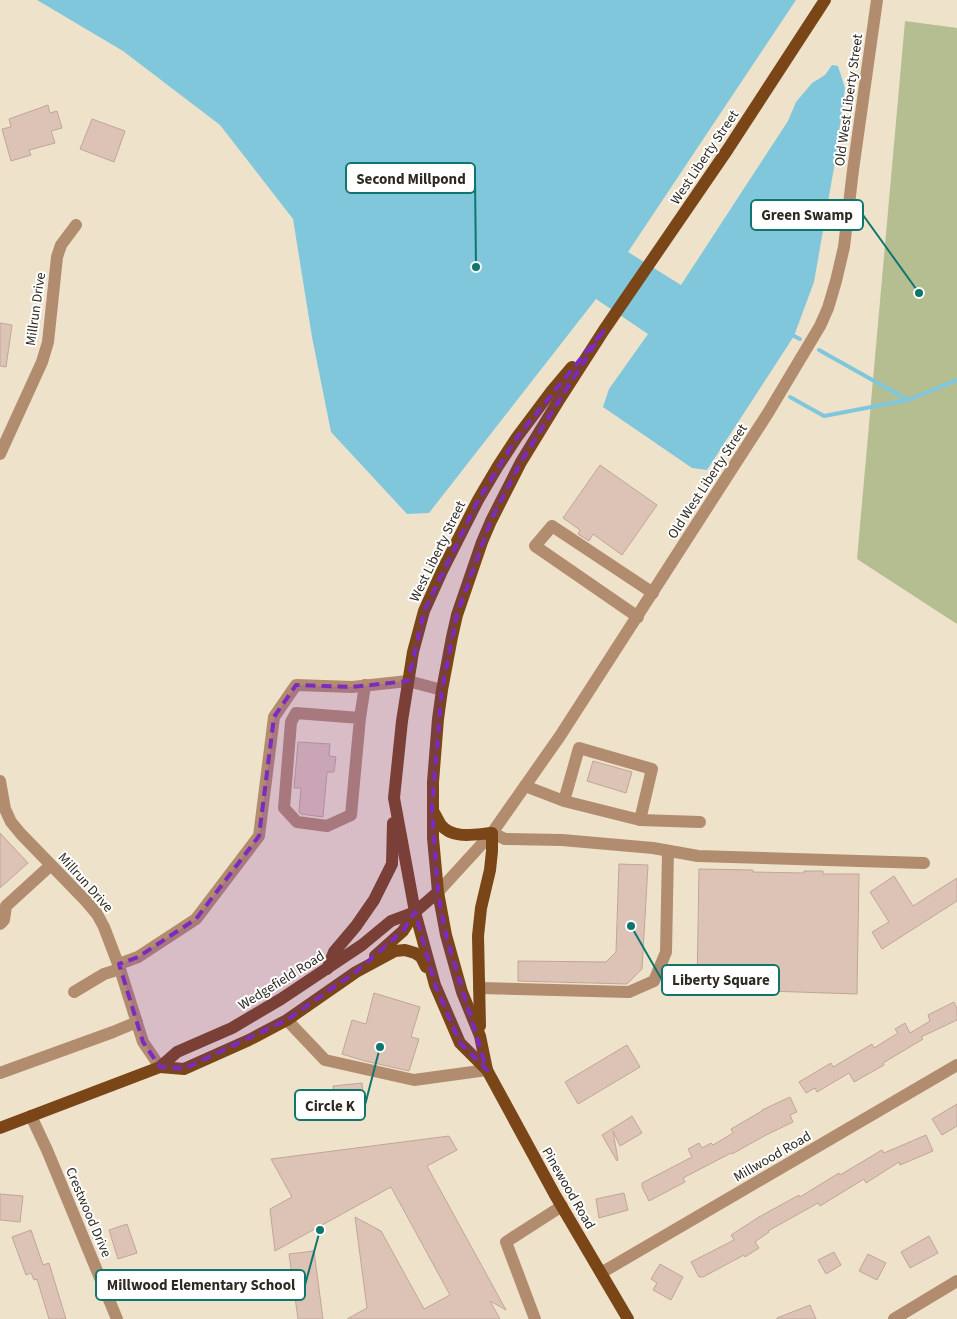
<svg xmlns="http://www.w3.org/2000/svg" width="957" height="1319" font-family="'Source Sans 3',sans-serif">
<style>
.green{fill:#b5be91}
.water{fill:#81c7dc}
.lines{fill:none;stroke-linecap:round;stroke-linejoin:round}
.stream{stroke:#81c7dc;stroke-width:4}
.building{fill:#ddc3b5;stroke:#bfa698}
.minor{stroke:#b28c6f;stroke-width:12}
.major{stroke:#7a4517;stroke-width:12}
.marked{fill:#7b2cbf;fill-opacity:0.2;stroke:#7b2cbf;stroke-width:4;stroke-dasharray:10 6;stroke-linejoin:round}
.labels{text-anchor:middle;stroke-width:4;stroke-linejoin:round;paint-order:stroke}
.street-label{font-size:14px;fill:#2f2a21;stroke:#fff}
.leader{fill:none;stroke:#0f766e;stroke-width:2}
.callout-dot{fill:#0f766e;stroke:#fff;stroke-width:2}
.callout{fill:#fff;stroke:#0f766e;stroke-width:2}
.callout-label{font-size:15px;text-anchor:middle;font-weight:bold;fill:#2f2a21}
</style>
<rect width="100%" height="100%" fill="#efe2ca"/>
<!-- green -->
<polygon class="green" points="905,21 957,28 957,624 857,559"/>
<!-- water -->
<polygon class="water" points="37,0 796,0 628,252 681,285 788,121 796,102 812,83 825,75 832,65 838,66 845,88 835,162 814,282 794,336 707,470 692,468 603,407 609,389 648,334 596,299 429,513 407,514 331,432 312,337 293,219 220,125 123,51"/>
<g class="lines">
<!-- stream -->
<g class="stream">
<polyline points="794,336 800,339"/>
<polyline points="819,350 908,400"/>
<polyline points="790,397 824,416 908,400 957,380"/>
</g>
</g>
<!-- building -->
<g class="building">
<polygon points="48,105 50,113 57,111 62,128 51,131 55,143 29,150 31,155 11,161 2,129 11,127 9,119"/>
<polygon points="92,119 125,131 114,162 80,149"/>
<polygon points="0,323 12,325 6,367 0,366"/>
<polygon points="600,465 657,505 622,555 593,534 589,541 578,534 580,530 563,518"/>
<polygon points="298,742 330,744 329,756 336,757 334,772 327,772 323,817 301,814 299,812 301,788 294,788"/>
<polygon points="593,761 632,772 626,793 587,781"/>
<polygon points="0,833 28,863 0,888"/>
<polygon points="619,864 648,865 642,969 627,984 518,981 518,961 606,962 616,952"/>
<polygon points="699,869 753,870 753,872 804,873 804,871 823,871 823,874 859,874 857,994 768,991 768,988 697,988"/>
<polygon points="894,876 913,906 957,878 957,901 882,949 872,932 889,922 870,892"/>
<polygon points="374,993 420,1007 411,1037 419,1039 409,1071 365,1061 342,1054 352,1020 366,1024"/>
<polygon points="954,1002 957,1009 957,1020 921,1037 923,1039 883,1063 884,1065 854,1082 849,1073 817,1092 815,1088 806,1093 799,1082 831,1063 833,1067 872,1044 874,1048 898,1033 895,1029 905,1023 910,1033 930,1021 928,1015"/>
<polygon points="627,1045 640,1067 578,1104 565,1082"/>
<polygon points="362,1083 363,1094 348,1095 348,1099 335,1101 333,1086"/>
<polygon points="790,1097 797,1112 790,1115 793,1122 766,1135 732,1154 731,1153 683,1178 685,1182 649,1201 642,1187 642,1183 692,1157 688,1149 699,1143 702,1148 711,1143 713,1145 733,1133 731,1129 762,1111 762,1110"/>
<polygon points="957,1104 957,1126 942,1135 932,1119"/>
<polygon points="632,1116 642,1133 620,1146 613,1131 618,1160 617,1161 602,1135"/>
<polygon points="926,1135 933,1151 900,1165 899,1162 866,1183 864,1179 820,1206 818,1203 768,1231 769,1232 755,1242 759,1248 745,1257 744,1255 703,1277 699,1277 691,1262 734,1240 731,1235 759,1217 799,1195 800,1197 839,1173 840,1175 882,1150 884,1153"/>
<polygon points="449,1136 457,1150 427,1166 506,1310 490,1301 500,1319 347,1319 367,1308 355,1217 381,1231 424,1309 450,1295 391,1187 275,1251 270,1209 292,1197 271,1159"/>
<polygon points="624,1193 628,1210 599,1218 596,1199"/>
<polygon points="0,1194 23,1196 20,1222 0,1220"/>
<polygon points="127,1224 137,1253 118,1259 109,1230"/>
<polygon points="31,1230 43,1265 49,1263 66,1319 49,1319 37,1279 34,1280 31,1273 26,1275 12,1237"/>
<polygon points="929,1236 938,1253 910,1268 901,1252"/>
<polygon points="314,1251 323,1319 298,1319 289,1254"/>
<polygon points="834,1252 841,1265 826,1274 818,1260"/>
<polygon points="868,1254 886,1263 877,1280 859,1271"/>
<polygon points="660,1264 683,1277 671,1300 653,1290 657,1283 651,1279"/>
<polygon points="810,1305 816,1319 777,1319 777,1318"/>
</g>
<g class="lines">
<!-- minor -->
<g class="minor">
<polyline points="0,454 42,362 48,342 57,257 61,245 76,225"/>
<polyline points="638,617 535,546 552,526 653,593"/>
<polyline points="360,718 351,815 327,826 297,822 284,808 291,722 296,713 360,718 365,685"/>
<polyline points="0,781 5,809 11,822 21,834 85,900 97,914 104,927 120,969 143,1042 160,1067"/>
<polyline points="525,786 564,801 640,820 652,769 579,748 564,801"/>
<polyline points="640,820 700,822"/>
<polyline points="492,833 505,839 562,840 653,848 698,856 924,863"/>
<polyline points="438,892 492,833 560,736 768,413 820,326 828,308 836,281 844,247 853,170 877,0"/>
<polyline points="0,924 4,920 6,906 51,865"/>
<polyline points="119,964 138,957 196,919 259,836 274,717 296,685 352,687 408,681 442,690"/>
<polyline points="479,988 629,992 654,981 666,952 668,851"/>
<polyline points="74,992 104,974 120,969"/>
<polyline points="287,1020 325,1060 414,1080 487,1070"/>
<polyline points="0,1073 113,1032 137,1022"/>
<polyline points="31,1116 47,1150 117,1319"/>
<polyline points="601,1273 957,1065"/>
<polyline points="535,1319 506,1242 562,1206"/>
<polyline points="894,1319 957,1281"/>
</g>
<!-- major -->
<g class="major">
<path d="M433,811c3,4 5,10 8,14 12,15 35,9 51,8v18l-2,19 -9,38 -3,28 2,90"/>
<polyline points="375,956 403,931 415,912 438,892"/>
<polyline points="327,969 334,952 356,926 374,900 392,864 393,823"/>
<polyline points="160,1067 184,1069 249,1040 287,1020 356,972 395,951 405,950 415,953 421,957 426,967"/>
<polyline points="487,1070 460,1043 435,985 415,912 394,798 402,721 413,652 424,611 442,571 478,500 498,466 517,437 550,393 572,367"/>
<polyline points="0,1128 160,1067 177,1052 232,1028 281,999 362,945 391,921 415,912"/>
<polyline points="628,1319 555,1195 487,1070 480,1036 462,992 446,935 438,892 433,838 433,782 438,719 442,690 452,637 457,615 482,542 491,521 521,462 559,400 604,330 728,149 825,0"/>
</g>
</g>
<!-- marked area -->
<path class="marked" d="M604,330l-83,132 -30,59 -34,94 -15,75 -10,118 6,84 8,43 41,135 -27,-27 -25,-58 -20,-73 -12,19 -47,41 -69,48 -103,49 -24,-2 -17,-25 -24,-78 19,-7 58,-38 63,-83 15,-119 22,-32 56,2 56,-6 16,-70 54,-111 39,-63z"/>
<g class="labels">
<!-- street labels -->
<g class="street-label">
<text transform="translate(848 100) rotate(-82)" y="5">Old West Liberty Street</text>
<text transform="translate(704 157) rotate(-56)" y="5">West Liberty Street</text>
<text transform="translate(35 309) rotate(-82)" y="5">Millrun Drive</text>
<text transform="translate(707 481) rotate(-57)" y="5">Old West Liberty Street</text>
<text transform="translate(437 551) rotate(-64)" y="5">West Liberty Street</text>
<text transform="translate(86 882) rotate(48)" y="5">Millrun Drive</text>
<text transform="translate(281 980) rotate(-32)" y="5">Wedgefield Road</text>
<text transform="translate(772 1156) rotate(-30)" y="5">Millwood Road</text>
<text transform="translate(569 1188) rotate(60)" y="5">Pinewood Road</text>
<text transform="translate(89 1212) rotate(67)" y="5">Crestwood Drive</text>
</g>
</g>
<!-- callouts -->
<path class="leader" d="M476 267L475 178M919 293L863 215M631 926L662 980M380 1047L365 1105M320 1230L305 1285"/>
<g class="callout-dot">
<circle cx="476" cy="267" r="5"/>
<circle cx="919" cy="293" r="5"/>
<circle cx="631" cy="926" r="5"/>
<circle cx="380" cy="1047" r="5"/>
<circle cx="320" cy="1230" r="5"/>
</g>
<g class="callout">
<rect x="346" y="163" width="129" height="30" rx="5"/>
<rect x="751" y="200" width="112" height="30" rx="5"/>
<rect x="662" y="965" width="117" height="30" rx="5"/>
<rect x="295" y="1090" width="70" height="30" rx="5"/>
<rect x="96" y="1270" width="209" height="30" rx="5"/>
</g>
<g class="callout-label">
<text x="411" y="184">Second Millpond</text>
<text x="807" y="220">Green Swamp</text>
<text x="721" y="985">Liberty Square</text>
<text x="330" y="1111">Circle K</text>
<text x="201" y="1290">Millwood Elementary School</text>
</g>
</svg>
